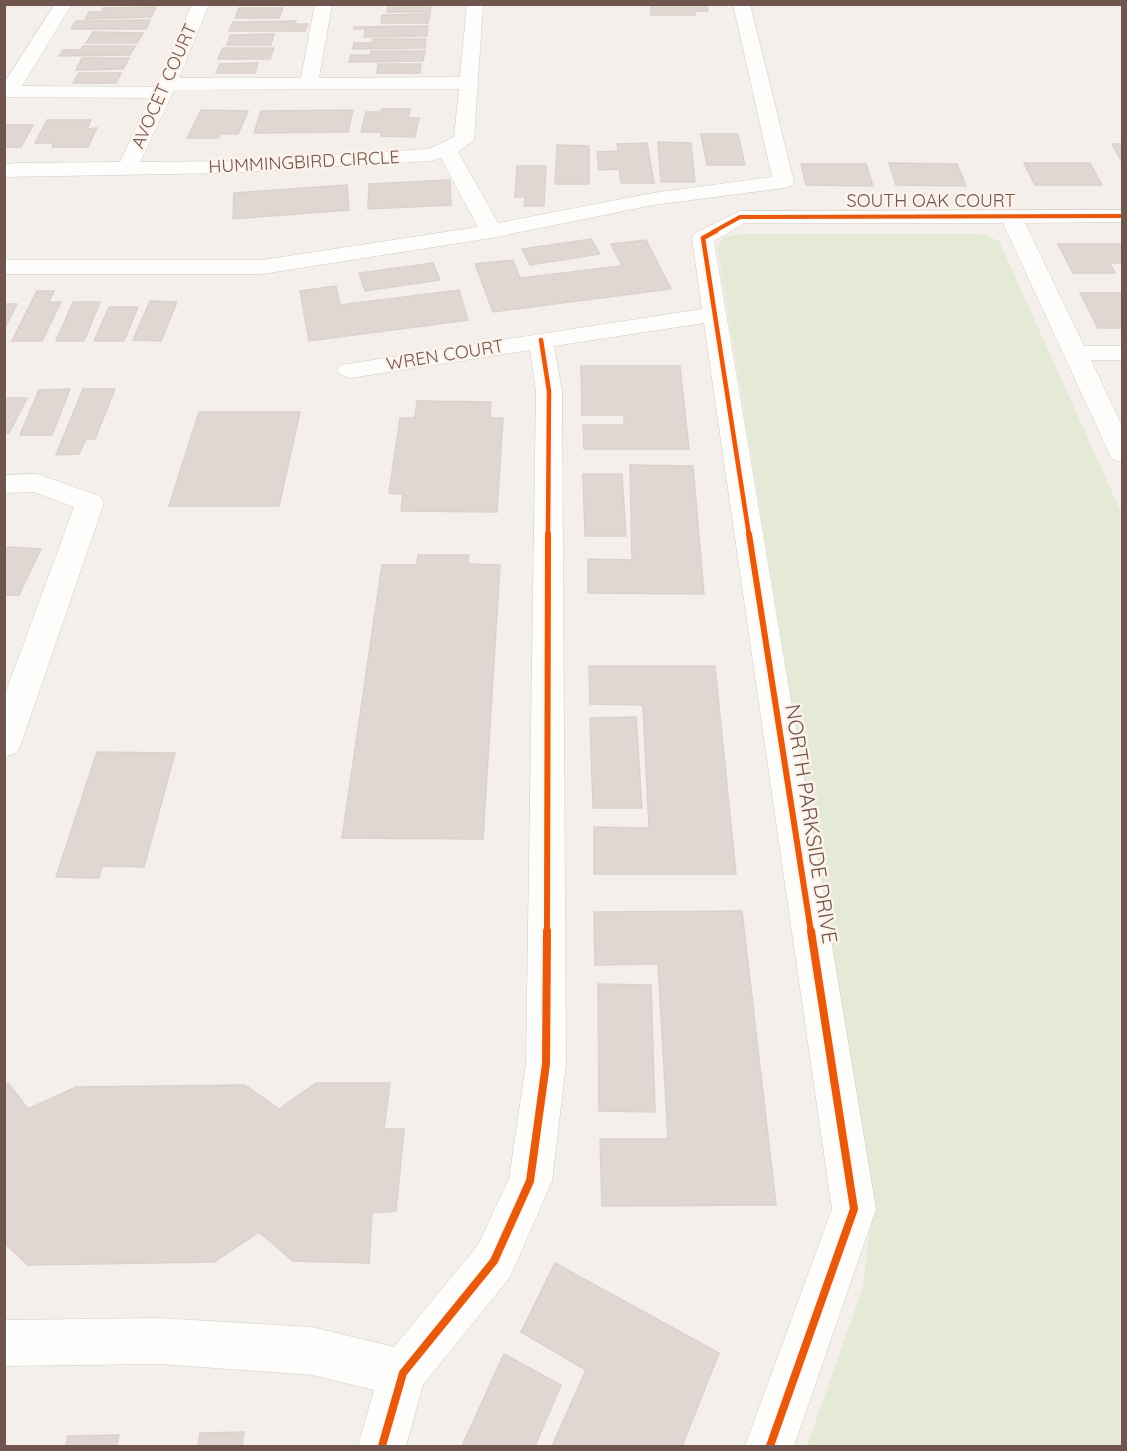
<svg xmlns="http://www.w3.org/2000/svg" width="1127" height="1451" font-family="Quicksand,sans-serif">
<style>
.green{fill:#e4ead6}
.building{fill:#e0d7d2;stroke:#dcd2cd;stroke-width:1.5}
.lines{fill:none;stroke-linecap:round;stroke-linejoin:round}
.minor-casing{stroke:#d3ccc8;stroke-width:1}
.minor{fill:#fdfdfc;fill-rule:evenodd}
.cycleway-far3-casing{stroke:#fdf3eb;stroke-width:6}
.cycleway-far2-casing{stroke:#fdf3eb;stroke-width:8}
.cycleway-far1-casing{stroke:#fdf3eb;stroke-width:10}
.cycleway-casing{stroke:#fdf3eb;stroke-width:11}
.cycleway-far3{stroke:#e8590c;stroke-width:4}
.cycleway-far2{stroke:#e8590c;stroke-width:4.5}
.cycleway-far1{stroke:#e8590c;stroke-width:6}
.cycleway{stroke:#e8590c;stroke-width:8}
.labels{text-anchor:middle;stroke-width:5;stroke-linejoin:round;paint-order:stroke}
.far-street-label{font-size:18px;fill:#6f554d;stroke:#fdf3eb}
.street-label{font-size:21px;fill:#6f554d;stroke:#fdf3eb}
</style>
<rect width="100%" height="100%" fill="#f4efea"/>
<!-- green -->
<polygon class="green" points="739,234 982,234 999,241 1122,514 1122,1446 807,1446 863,1287 873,1199 717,246 724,237"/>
<!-- building -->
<g class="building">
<polygon points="388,4 431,4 430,12 387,12"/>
<polygon points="651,4 707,4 708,11 694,11 695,15 651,15"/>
<polygon points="156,7 151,17 85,19 89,12 102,12 103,8"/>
<polygon points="239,8 283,8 279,18 235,18"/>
<polygon points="430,14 428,23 381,23 382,15"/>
<polygon points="150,20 146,29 71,29 76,21"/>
<polygon points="296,21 295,24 308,24 305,31 229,31 233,22"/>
<polygon points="428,26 427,36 364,37 365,29 354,29 354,27"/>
<polygon points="93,32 143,33 137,43 86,43"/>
<polygon points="274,34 271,45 227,45 230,35"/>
<polygon points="373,39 426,39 425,48 353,49 354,43 372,43"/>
<polygon points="83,46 135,46 130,55 59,56 63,50 81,50"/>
<polygon points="223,48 274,48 270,59 218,59"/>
<polygon points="371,51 425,51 423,61 349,62 351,55 370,55"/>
<polygon points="82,58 129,58 123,69 76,70"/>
<polygon points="258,63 255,73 216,73 220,64"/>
<polygon points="378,64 421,64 420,73 377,73"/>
<polygon points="79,73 121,73 116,83 73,83"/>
<polygon points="382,109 410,109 408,118 419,118 415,137 381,136 381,132 361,132 366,112 381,112"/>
<polygon points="201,110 248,111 238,134 221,134 218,138 187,138"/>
<polygon points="353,110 348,132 254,133 261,111"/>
<polygon points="47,120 91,120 87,129 97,128 88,147 52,147 54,143 35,143"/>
<polygon points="4,125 33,125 21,147 4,147"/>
<polygon points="701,134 738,134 745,165 707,165"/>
<polygon points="658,142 691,143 695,182 661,182"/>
<polygon points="647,143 654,183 621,183 619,169 599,170 597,152 618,151 617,144"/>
<polygon points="1112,144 1122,144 1122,162"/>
<polygon points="557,145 589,146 589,184 555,184"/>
<polygon points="889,163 957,164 966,186 896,185"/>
<polygon points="1024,163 1090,163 1102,185 1035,185"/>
<polygon points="801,164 866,164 873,186 806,185"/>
<polygon points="517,166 546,166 544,206 524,206 525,197 515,197"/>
<polygon points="450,180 451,205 368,209 369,184"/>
<polygon points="347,185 349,210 233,219 234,193"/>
<polygon points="591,239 600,254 530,265 522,249"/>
<polygon points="646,240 671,289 493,312 475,264 513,260 520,278 622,266 611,244"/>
<polygon points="1058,244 1122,244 1122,263 1110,263 1115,273 1073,273"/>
<polygon points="433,263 440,280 365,291 359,273"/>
<polygon points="336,286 340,305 459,290 468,320 309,341 300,291"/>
<polygon points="37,291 54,291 49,302 61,302 42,341 12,341"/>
<polygon points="1080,293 1122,293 1122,328 1098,328"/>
<polygon points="150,301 177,302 161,341 133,340"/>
<polygon points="73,302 100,302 84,341 56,341"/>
<polygon points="4,304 17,304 4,330"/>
<polygon points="109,307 138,307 124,341 94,341"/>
<polygon points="581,366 680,366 689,449 584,449 583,425 624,425 624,415 582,415"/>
<polygon points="70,389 52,435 20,435 39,390"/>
<polygon points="83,389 115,389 95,439 86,439 79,454 56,455"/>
<polygon points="4,398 27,398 9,433 4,433"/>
<polygon points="417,401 491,402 490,418 503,418 497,512 401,511 403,494 389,493 400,418 415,418"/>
<polygon points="199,412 300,412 279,506 169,506"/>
<polygon points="630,465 693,466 704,594 588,593 588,559 632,560"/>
<polygon points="583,474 622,474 626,536 585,536"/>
<polygon points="8,547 41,549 19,595 4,595 4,554"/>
<polygon points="418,555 469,555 468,564 500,565 483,839 342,838 382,565 417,565"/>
<polygon points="589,666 715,666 736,874 594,874 594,827 649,828 643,705 590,704"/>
<polygon points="636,717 642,808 593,808 590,718"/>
<polygon points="97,752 175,753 144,867 102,866 99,878 56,877"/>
<polygon points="742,911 776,1205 602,1206 600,1139 668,1139 658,964 595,965 594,912"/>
<polygon points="598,984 651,985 655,1112 599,1111"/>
<polygon points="316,1083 390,1083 384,1129 404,1129 396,1211 372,1213 369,1263 293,1261 259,1232 214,1262 28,1265 4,1243 4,1084 9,1084 28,1109 76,1087 245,1085 279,1109"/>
<polygon points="555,1263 719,1353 682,1446 552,1446 586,1370 521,1332"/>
<polygon points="504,1354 561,1385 535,1446 462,1446"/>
<polygon points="244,1432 242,1446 198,1446 200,1433"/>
<polygon points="119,1435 117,1446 66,1446 68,1436"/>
</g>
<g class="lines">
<!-- minor casing -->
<g class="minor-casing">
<g id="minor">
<path d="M55,4h17l-50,82 134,1 36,-83h17l-30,74h122l14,-74h17l-13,74 141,-1 7,-73h16l-9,136 -16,12 40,71 155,-30 119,-16 -39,-173h17l44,178 -3,4 -7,2 -131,17 -162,33 -229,36h-258v-14h258l216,-33 -37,-69 -11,3 -204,12 -222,4v-12l12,-2 104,-1 30,-64 -146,-1v-14zM311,89h148l-5,48 -25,12 -203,12 -86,1 34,-72z"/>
<polygon points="1122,210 1122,222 1025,223 1084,346 1122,346 1122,360 1091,360 1122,426 1122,462 1112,459 1109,453 1003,223 744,223 714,241 876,1209 794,1446 745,1446 832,1209 704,323 554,346 562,391 566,1064 552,1181 510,1277 423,1385 406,1446 358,1446 374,1390 312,1375 159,1364 4,1366 4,1320 159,1318 312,1327 394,1347 478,1245 509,1179 526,1064 536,391 530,350 350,378 341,375 337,370 341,365 702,309 692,238 695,233 740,211"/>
<polygon points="37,474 100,496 104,503 21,744 16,753 4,757 4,697 74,507 34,492 4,493 4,475"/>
</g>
</g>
<!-- minor -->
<use href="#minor" class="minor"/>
<!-- cycleway-far3 casing -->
<g class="cycleway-far3-casing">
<polyline id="cycleway-far3" points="713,232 740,217 1122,216"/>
</g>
<!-- cycleway-far2 casing -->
<g class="cycleway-far2-casing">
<g id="cycleway-far2">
<polyline points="716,231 703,238 749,535"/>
<polyline points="541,340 549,391 548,535"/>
</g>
</g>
<!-- cycleway-far1 casing -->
<g class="cycleway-far1-casing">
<g id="cycleway-far1">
<polyline points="749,534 811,932"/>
<polyline points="547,932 548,534"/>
</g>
</g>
<!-- cycleway casing -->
<g class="cycleway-casing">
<g id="cycleway">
<polyline points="382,1446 403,1373 494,1261 530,1181 546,1064 547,931"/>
<polyline points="770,1446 854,1209 811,931"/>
</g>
</g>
<!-- cycleway-far3 -->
<use href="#cycleway-far3" class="cycleway-far3"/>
<!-- cycleway-far2 -->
<use href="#cycleway-far2" class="cycleway-far2"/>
<!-- cycleway-far1 -->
<use href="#cycleway-far1" class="cycleway-far1"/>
<!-- cycleway -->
<use href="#cycleway" class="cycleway"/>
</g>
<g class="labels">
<!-- far-street labels -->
<g class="far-street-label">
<text transform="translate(164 86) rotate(-66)" y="6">AVOCET COURT</text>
<text transform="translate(304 162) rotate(-3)" y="6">HUMMINGBIRD CIRCLE</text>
<text x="931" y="207">SOUTH OAK COURT</text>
<text transform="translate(445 355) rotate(-9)" y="6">WREN COURT</text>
</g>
<!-- street labels -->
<g class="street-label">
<text transform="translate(811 824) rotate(81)" y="7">NORTH PARKSIDE DRIVE</text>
</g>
</g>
<!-- border -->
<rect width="1127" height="1451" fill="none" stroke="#6f554d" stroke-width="12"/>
</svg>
